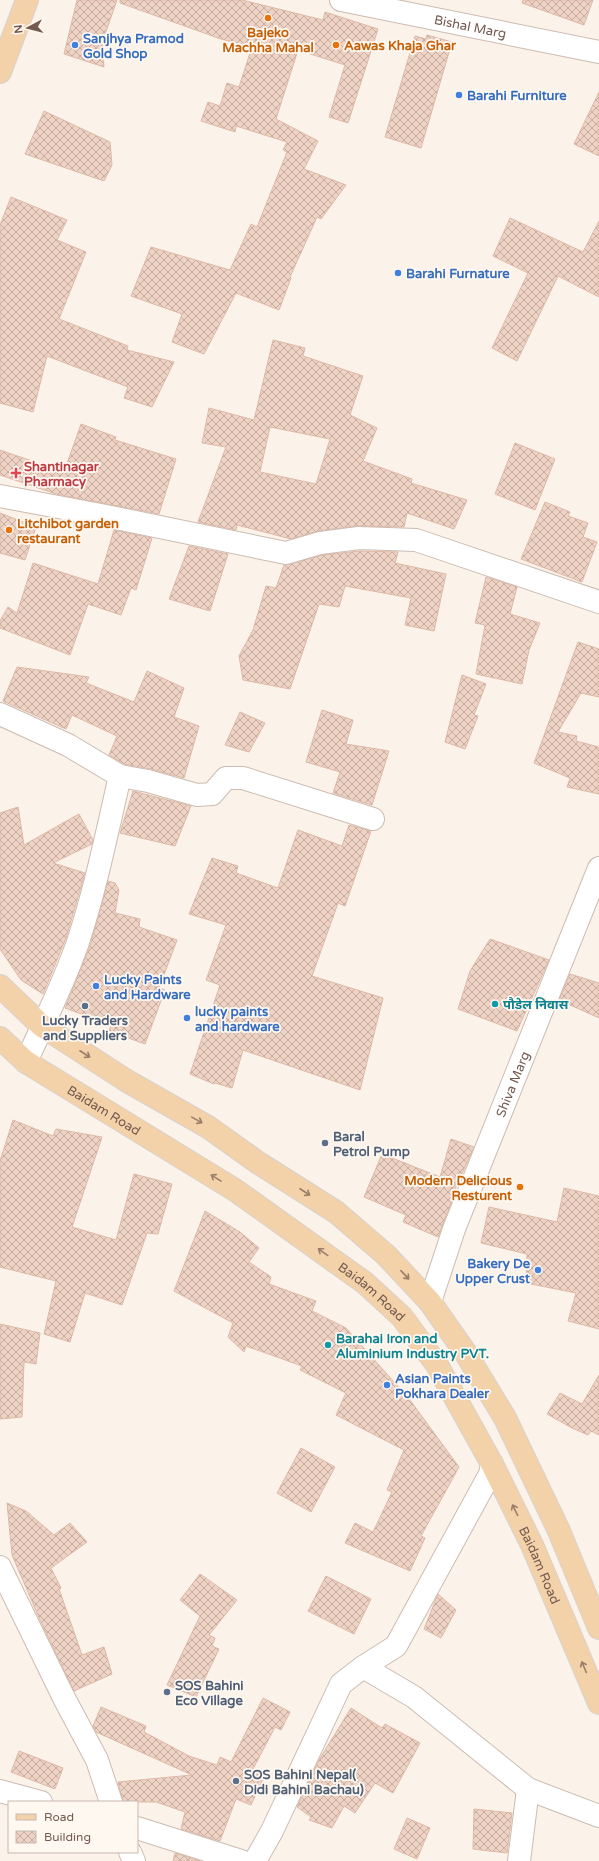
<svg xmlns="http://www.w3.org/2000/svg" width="599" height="1861" font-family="'Varela Round','Noto Sans Devanagari',sans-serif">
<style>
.building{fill:url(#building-cross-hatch);stroke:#dfb8a6;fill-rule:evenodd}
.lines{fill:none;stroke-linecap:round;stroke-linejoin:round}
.minor-casing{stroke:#ccbbb1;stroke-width:24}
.primary-casing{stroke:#d8d1ce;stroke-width:24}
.minor{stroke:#fff;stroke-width:22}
.primary{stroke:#f3d2a9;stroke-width:22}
.oneway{stroke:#9a7e6a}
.food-dot{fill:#e8710a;stroke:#fef8f1;stroke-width:1.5}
.shop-dot{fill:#3f7fe0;stroke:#fef8f1;stroke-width:1.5}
.health-dot{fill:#e0444e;stroke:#fef8f1;stroke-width:1.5}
.culture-dot{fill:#0f9aa8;stroke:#fef8f1;stroke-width:1.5}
.service-dot{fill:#5c6f8a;stroke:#fef8f1;stroke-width:1.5}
.labels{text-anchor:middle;stroke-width:3.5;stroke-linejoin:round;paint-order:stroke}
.street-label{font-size:13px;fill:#745a4f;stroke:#fef8f1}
.food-label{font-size:13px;font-weight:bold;fill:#c56008;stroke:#fef8f1;text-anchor:start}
.shop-label{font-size:13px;font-weight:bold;fill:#366cbe;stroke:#fef8f1;text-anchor:start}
.health-label{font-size:13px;font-weight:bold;fill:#be3a42;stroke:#fef8f1;text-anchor:start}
.culture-label{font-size:13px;font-weight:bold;fill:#0d838f;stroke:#fef8f1;text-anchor:start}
.service-label{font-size:13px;font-weight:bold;fill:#4e5e75;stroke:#fef8f1;text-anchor:start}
</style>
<defs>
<pattern id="building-cross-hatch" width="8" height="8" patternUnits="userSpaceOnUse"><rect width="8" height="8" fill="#eed2c4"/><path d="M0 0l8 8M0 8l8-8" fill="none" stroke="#c5ada2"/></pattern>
</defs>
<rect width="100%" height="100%" fill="#fbf3ea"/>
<!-- building -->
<g class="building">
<polygon points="77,0 117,0 102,43 104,67 64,54"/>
<polygon points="120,0 242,0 323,20 325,12 378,29 348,123 329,117 345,65 298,50 276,119 318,141 304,169 346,185 321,219 317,217 290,277 291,278 279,310 236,293 204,354 172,342 182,314 131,296 151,247 230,270 251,224 257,227 287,152 283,150 287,142 236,126 235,132 201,121 208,102 220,106 227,83 239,87 252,47 221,39 120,3"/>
<polygon points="523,0 593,0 584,25 522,3"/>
<polygon points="427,35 452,42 421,148 385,137 415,36 426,39"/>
<polygon points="599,92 599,156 574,144"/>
<polygon points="44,111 110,142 112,165 104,181 25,154"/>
<polygon points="11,197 67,220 57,240 86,252 59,319 128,346 127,350 174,362 152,407 124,398 128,387 47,356 33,412 0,403 0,225"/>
<polygon points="510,218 583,252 599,221 599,297 558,276 517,361 492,348 528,273 493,256"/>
<path d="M273,340l32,8 -2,8 60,20 -13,39 27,13 -14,33 49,18 -1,4 56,17 -13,29 -47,-16 -3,14 -47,-1 -39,5 -27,8 -54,-14 -1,5 -38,-8 28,-75 -24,-4 7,-35 45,12zM270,427l60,12 -14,45 -56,-12z"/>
<polygon points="81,424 116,437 115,440 176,459 159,514 56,494 0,475 0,450 64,472"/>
<polygon points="515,443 555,459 535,510 495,494"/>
<polygon points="545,502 570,512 568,516 588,523 583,537 597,542 582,582 521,559"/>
<polygon points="0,513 36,527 25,560 0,553"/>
<polygon points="114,530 152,538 136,590 131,588 121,615 88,604 70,655 0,628 0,621 8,607 17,613 33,563 98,584"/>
<polygon points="189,546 228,554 210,611 169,599"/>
<polygon points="360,551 398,552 395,563 446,574 434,631 405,625 411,598 345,586 339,607 319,604 290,689 243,680 239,656 253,630 266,586 276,588 284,565 323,555"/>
<polygon points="486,577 517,587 510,614 540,623 529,650 522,684 476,674 485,625 475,623"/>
<polygon points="578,642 599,649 599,697 581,693 558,732 577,736 576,741 599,747 599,794 567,787 570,778 534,763"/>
<polygon points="17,667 89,677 86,683 134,702 147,671 184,688 174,717 199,726 184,778 151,769 124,764 109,755 117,736 72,715 66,729 3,701"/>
<polygon points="462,675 486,684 474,715 478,716 465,749 445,742"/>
<polygon points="322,710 353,720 346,744 389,751 372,805 333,793 340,772 306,762"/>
<polygon points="240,712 265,723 249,752 225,745"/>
<polygon points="133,791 191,806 175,846 120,833"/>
<polygon points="18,807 24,845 79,814 93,840 92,844 53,863 85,873 66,938 43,994 21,980 0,949 0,813"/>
<polygon points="349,825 371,831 345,906 338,903 312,976 383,998 360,1090 243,1050 232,1088 215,1083 214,1084 190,1074 220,985 206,980 226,925 189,914 212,858 238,866 236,873 278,888 298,830 342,846"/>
<polygon points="108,881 115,883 119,890 115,913 140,919 139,927 177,940 159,988 165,990 145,1044 109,1031 111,1025 65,1008 90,946"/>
<polygon points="490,939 549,960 517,1031 458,1009 470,971"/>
<polygon points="570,974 599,983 599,1018 559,1000"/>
<polygon points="13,1120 53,1136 56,1129 102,1137 72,1227 116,1240 134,1174 172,1184 158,1234 147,1233 122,1305 85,1293 70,1342 44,1334 56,1281 0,1267 0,1161"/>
<polygon points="451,1139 474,1147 451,1198 453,1198 438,1237 403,1222 406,1215 364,1197 382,1154 440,1177"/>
<polygon points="564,1188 599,1196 599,1329 568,1321 576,1293 526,1283 527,1254 481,1243 489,1207 557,1222"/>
<polygon points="205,1211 240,1232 259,1248 249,1262 271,1277 269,1284 316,1301 312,1311 346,1328 410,1400 459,1467 421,1536 425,1538 410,1571 345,1543 355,1523 373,1532 392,1492 387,1490 404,1450 336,1415 346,1393 300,1370 302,1366 246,1346 244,1352 228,1337 233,1323 174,1291"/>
<polygon points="0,1324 40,1333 36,1364 24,1362 22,1417 0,1419"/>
<polygon points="599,1375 599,1435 591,1431 588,1435 572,1428 547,1414 560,1393 582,1404"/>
<polygon points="301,1448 335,1467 311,1512 277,1493"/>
<polygon points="7,1503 26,1511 54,1535 70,1523 87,1542 51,1568 61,1588 59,1589 82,1655 104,1647 112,1674 74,1691 40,1620 12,1555"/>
<polygon points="200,1574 237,1600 209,1635 215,1638 212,1646 219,1649 196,1697 167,1685 200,1616 180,1600"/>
<polygon points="326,1576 371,1599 354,1634 308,1611"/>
<polygon points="438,1594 456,1610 441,1638 424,1629"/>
<polygon points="263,1698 290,1712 281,1730 275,1727 252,1771 264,1777 251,1805 236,1799 220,1841 181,1829 185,1812 156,1802 123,1802 118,1782 192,1775 96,1732 93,1726 101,1707 146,1726 144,1732 189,1756 217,1765 220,1757 231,1762"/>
<polygon points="351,1708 382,1728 385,1724 420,1743 393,1793 375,1783 355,1813 344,1806 332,1828 309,1820 311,1817 297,1807 319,1760"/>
<polygon points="19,1751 63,1768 55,1789 11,1772"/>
<polygon points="474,1809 512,1813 507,1853 473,1849"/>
<polygon points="407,1818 430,1828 417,1859 394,1849"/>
<polygon points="175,1853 200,1861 173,1861"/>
</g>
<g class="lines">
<!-- minor casing -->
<g class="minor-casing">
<g id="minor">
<path id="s1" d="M341,0l258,52"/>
<polyline points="0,496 106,516 286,553 320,543 359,538 416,540 599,602"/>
<path d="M0,714l68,31 52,31c-13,56 -24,111 -42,166 -14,41 -34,80 -52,120"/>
<polyline points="120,776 148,781 197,795 212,794 226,778 243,778 373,819"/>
<path id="s2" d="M430,1302l24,-73 145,-361"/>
<polyline points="492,1464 490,1474 396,1646 363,1667 414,1697 528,1789 599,1816"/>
<polyline points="0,1567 64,1698 97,1760 111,1802"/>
<polyline points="0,1791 41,1802"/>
<polyline points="137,1828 241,1861"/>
<polyline points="130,1852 134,1861"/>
<polyline points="255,1861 272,1831 341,1684 363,1667"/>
<polyline points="519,1861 528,1789"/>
</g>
</g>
<!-- primary casing -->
<g class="primary-casing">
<g id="primary">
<polyline points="0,72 27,0"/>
<polyline points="0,986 42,1026 127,1081 208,1127 257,1162 336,1212 386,1255 430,1302 465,1352 505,1418 559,1531 599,1628"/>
<path id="s3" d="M0,1038l26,24 209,128 130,93 37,34 35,48 55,99 40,81 67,158"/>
</g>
</g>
<!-- minor -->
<use href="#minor" class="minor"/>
<!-- primary -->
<use href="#primary" class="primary"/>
</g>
<!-- one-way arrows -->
<defs><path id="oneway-shaft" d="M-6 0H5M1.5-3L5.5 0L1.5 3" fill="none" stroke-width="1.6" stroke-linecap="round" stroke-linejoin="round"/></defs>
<g class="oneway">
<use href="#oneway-shaft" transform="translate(85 1054) rotate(33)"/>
<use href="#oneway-shaft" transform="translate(197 1120) rotate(29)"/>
<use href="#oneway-shaft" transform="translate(216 1178) rotate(-148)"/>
<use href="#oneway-shaft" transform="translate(305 1192) rotate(33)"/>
<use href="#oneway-shaft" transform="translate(323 1252) rotate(-144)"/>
<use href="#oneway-shaft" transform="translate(405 1275) rotate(47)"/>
<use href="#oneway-shaft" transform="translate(515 1510) rotate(-116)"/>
<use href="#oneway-shaft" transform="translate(584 1667) rotate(-113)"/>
</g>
<!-- markers -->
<g class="food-dot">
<circle cx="268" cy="18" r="4"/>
<circle cx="336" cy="45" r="4"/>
<circle cx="9" cy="530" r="4"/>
<circle cx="520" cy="1187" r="4"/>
</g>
<g class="shop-dot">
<circle cx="75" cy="45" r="4"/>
<circle cx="459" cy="95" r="4"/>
<circle cx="398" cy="273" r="4"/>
<circle cx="96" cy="986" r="4"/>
<circle cx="187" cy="1018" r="4"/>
<circle cx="538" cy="1270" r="4"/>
<circle cx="387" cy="1385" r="4"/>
</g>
<path class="health-dot" d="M14 467h4v4h4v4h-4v4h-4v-4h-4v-4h4z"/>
<g class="culture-dot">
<circle cx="495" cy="1004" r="4"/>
<circle cx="328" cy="1345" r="4"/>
</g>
<g class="service-dot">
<circle cx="85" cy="1006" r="4"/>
<circle cx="325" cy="1143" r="4"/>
<circle cx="167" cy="1692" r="4"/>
<circle cx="236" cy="1781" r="4"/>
</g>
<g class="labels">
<!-- street labels -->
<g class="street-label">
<text dy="5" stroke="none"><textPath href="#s1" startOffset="132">Bishal Marg</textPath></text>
<text dy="5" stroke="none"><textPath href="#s2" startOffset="233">Shiva Marg</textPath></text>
<text dy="5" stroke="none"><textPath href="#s3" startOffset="127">Baidam Road</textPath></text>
<text dy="5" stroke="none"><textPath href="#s3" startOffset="451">Baidam Road</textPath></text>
<text dy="5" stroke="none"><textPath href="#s3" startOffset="775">Baidam Road</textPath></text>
</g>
<!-- food labels -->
<g class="food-label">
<text x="268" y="37" text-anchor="middle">Bajeko<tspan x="268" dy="15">Machha Mahal</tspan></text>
<text x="344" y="50">Aawas Khaja Ghar</text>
<text x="17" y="528">Litchibot garden<tspan x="17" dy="15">restaurant</tspan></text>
<text x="512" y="1185" text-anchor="end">Modern Delicious<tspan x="512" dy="15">Resturent</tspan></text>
</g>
<!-- shop labels -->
<g class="shop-label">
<text x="83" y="43">Sanjhya Pramod<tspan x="83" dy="15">Gold Shop</tspan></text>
<text x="467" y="100">Barahi Furniture</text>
<text x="406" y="278">Barahi Furnature</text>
<text x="104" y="984">Lucky Paints<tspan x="104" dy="15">and Hardware</tspan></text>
<text x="195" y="1016">lucky paints<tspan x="195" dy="15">and hardware</tspan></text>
<text x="530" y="1268" text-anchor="end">Bakery De<tspan x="530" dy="15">Upper Crust</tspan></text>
<text x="395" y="1383">Asian Paints<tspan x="395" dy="15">Pokhara Dealer</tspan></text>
</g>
<!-- health labels -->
<g class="health-label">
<text x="24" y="471">Shantinagar<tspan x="24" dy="15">Pharmacy</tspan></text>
</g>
<!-- culture labels -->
<g class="culture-label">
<text x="503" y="1009">पौडेल निवास</text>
<text x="336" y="1343">Barahai Iron and<tspan x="336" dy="15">Aluminium Industry PVT.</tspan></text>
</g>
<!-- service labels -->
<g class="service-label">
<text x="85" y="1025" text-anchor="middle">Lucky Traders<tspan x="85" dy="15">and Suppliers</tspan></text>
<text x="333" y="1141">Baral<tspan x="333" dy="15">Petrol Pump</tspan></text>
<text x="175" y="1690">SOS Bahini<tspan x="175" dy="15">Eco Village</tspan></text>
<text x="244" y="1779">SOS Bahini Nepal(<tspan x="244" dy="15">Didi Bahini Bachau)</tspan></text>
</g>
</g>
<!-- legend -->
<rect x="8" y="1801" width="130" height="52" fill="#fef8f1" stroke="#c7b9b0"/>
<rect x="16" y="1814" width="20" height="6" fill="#f3d2a9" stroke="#c7b9b0"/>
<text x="44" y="1821" font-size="12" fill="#745a4f">Road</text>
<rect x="16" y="1831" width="20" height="12" fill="url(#building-cross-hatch)" stroke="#c7b9b0"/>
<text x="44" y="1841" font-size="12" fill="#745a4f">Building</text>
<!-- north arrow -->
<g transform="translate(28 28) rotate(263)" stroke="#fef8f1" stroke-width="3" paint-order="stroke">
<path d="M0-3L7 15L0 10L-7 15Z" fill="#745a4f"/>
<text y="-6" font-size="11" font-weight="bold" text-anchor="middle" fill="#745a4f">N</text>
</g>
</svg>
